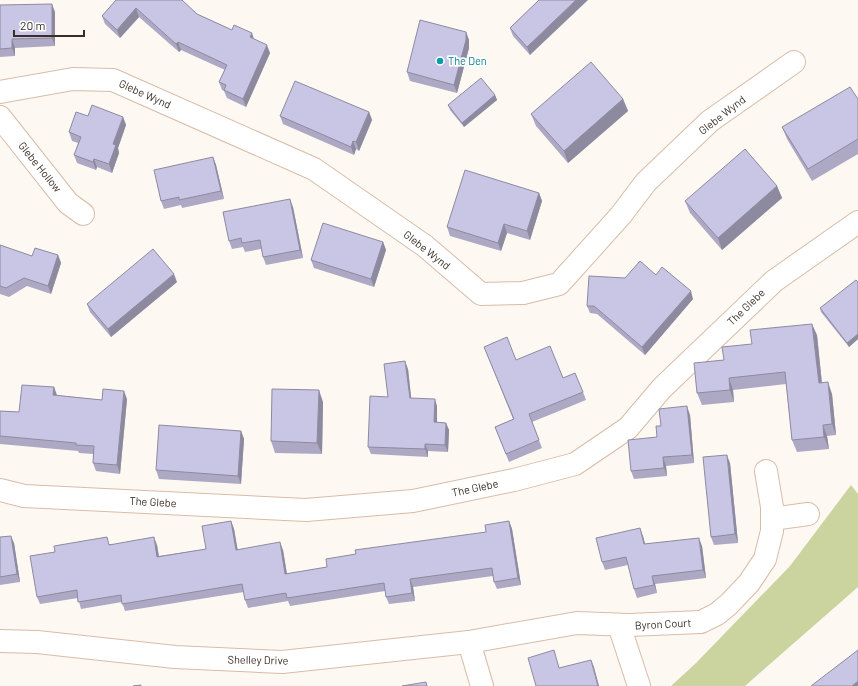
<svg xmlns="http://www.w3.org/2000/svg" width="858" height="686" font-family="Barlow,sans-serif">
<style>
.green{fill:#cbd49f}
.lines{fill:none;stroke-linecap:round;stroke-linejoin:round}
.minor-casing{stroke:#d8bca7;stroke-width:24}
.minor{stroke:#fff;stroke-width:22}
.wall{fill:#ada9c4}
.shaded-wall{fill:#8d8aa0}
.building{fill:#c9c5e4;stroke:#8d8aa0}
.culture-dot{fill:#0f9aa8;stroke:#fff;stroke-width:1.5}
.labels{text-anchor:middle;stroke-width:3.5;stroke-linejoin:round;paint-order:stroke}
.culture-label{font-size:11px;fill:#0d838f;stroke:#fff;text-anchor:start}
.street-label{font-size:11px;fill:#3a2f27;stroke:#fff}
</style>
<rect width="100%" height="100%" fill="#fef8f3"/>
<!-- green -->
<polygon class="green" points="851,485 858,494 858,587 745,686 671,686 696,663 790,566"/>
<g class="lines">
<!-- minor casing -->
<g class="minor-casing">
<g id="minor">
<polyline points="0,92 73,79 113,80 314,169 425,246 481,294 523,293 559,284 621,215 646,182 710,121 794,62"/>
<polyline points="0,117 68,203 83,214"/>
<polyline points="0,490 24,496 306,510 413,501 514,480 575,464 628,428 662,388 774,281 858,222"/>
<polyline points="772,519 808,514"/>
<polyline points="619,625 639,686"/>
<polyline points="0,641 37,642 175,657 282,662 469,642 577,623 629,625 701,622 717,614 729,604 749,583 765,559 772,531 772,507 766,471"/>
<polyline points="469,642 482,686"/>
</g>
</g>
<!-- minor -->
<use href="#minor" class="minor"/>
</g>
<!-- wall -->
<g class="wall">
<polygon points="116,0 197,14 232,30 254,39 270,53 246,107 227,98 224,91 222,90 219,82 225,70 181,50 179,52 139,17 120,38 105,24 102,16"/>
<polygon points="539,0 530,55 513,36 510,28"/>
<polygon points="0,5 55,12 55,46 15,48 15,56 0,57"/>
<polygon points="466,32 469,40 469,48 457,93 410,81 407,72"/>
<polygon points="495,95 497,100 464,127 450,110 448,105"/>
<polygon points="623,99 628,111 568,163 536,126 531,114"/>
<polygon points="858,99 858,154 812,181 787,139 782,127"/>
<polygon points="369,112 372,120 359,151 356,149 354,155 283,124 280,116"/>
<polygon points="123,117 126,125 118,148 119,153 112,173 97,167 96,170 77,163 74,155 78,143 72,141 69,132"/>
<polygon points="213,157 216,165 224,199 182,208 181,205 164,209 161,201"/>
<polygon points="777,186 782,198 722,250 690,213 685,201"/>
<polygon points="539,193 542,201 530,240 507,233 501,251 450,236 447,227"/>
<polygon points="293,207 303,258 266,265 263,257 261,249 245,252 243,247 232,249 229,241"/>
<polygon points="383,242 386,250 374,287 314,268 311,260"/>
<polygon points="0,245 32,256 58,255 61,263 51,294 27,286 9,297 0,294"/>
<polygon points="656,275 693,299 645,355 597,314 590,313 587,306 625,278"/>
<polygon points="177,282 111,337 90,312 87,304"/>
<polygon points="858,282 858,339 849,347 821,312 820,308"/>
<polygon points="817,335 822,383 832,394 836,435 827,436 829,449 797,452 792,440 786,384 733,390 734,402 702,405 697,393 724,360 752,344"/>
<polygon points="484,347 516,360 563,378 583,392 586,400 532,422 542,448 509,462 495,427 513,419"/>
<polygon points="408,369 411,398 437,406 437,422 446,423 449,430 448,452 428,451 428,457 371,454 368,447 388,397"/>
<polygon points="54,387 56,395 102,400 127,399 120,474 96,471 93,463 93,454 79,453 78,451 0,444 0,411 19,412"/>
<polygon points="323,402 322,454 275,453 271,441"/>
<polygon points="690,415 694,463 666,466 667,476 634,479 631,471 657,437 661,426"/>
<polygon points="241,431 244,439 241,484 159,479 156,470"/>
<polygon points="730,463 738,543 714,545 711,537"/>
<polygon points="231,521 234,529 237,549 283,550 287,574 327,567 486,532 509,521 512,529 521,585 497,589 494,582 493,576 413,587 415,601 389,604 386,597 385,591 290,606 288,601 248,608 245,600 244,592 125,611 122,602 81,609 78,598 40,604 37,597 55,552 110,544 157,545 159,556 206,549"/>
<polygon points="643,536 645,544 702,546 706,578 655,584 657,593 637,598 634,589 628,565 605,570 602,562"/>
<polygon points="0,537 14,543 20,582 0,585"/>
</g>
<!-- shaded-wall -->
<g class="shaded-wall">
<polygon points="576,0 588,0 530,55 527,47"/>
<polygon points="52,4 55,12 55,46 52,38"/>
<polygon points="136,8 139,17 120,38 117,30"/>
<polygon points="466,32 469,40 469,48 457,93 454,85"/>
<polygon points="252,33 255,42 250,37"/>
<polygon points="12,39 15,48 15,56 12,48"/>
<polygon points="178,42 181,50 179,52 176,44"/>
<polygon points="267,45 270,53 246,107 243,99"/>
<polygon points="495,95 497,100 464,127 462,123"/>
<polygon points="623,99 628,111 568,163 564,151"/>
<polygon points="369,112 372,120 359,151 356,142"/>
<polygon points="123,117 126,125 118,148 119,153 112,173 109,164 113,144"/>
<polygon points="353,141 356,149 354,155 351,147"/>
<polygon points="213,157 216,165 224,199 221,191"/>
<polygon points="94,159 97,167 96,170 93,162"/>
<polygon points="777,186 782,198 722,250 718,238"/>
<polygon points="539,193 542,201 530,240 527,231"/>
<polygon points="290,199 293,207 303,258 300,250"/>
<polygon points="504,224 507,233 501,251 498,243"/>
<polygon points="383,242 386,250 374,287 371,279"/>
<polygon points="58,255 61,263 51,294 48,286"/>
<polygon points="174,274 177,282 111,337 108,329"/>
<polygon points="691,291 693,299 645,355 642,347"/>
<polygon points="812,324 817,335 823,395 819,383"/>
<polygon points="858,334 858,339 849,347 847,343"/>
<polygon points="405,361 408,369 412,405 410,398"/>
<polygon points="729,378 733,390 734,402 730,390"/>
<polygon points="828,382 832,394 836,435 832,424"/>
<polygon points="54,387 57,395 53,395"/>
<polygon points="319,390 323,402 322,454 317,443"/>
<polygon points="124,391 127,399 120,474 117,465"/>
<polygon points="435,399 437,406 437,430 434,422"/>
<polygon points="687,406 690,415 694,463 692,455"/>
<polygon points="446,423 449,430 448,452 445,445"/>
<polygon points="823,425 827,436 829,449 824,437"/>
<polygon points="241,431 244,439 241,484 238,476"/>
<polygon points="425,444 428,451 428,457 425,449"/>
<polygon points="727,455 730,463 738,543 735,534"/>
<polygon points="663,457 666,466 667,476 664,468"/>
<polygon points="231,521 234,529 239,557 236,550"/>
<polygon points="509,521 512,529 521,585 518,578"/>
<polygon points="640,528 643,536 647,552 644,544"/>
<polygon points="11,536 14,543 20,582 17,574"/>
<polygon points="154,537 157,545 160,564 157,557"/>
<polygon points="699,538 702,546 706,578 703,570"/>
<polygon points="280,542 283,550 288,581 285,574"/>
<polygon points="652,576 655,584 657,593 654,585"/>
<polygon points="410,579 413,587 415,601 412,593"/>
<polygon points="591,660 594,667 599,686 598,686"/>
<polygon points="858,681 858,686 852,686"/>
</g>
<!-- building -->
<g class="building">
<polygon points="116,0 182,0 197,14 232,30 234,25 252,33 250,37 267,45 243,99 224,90 226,85 219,82 227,65 178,42 176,44 136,8 117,30 102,16"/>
<polygon points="539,0 576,0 527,47 510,28"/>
<polygon points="52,4 52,38 12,39 12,48 0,49 0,5"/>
<polygon points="420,20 466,32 466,40 454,85 407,72"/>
<polygon points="591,62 623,99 564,151 531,114"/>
<polygon points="481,78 495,95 462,123 448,105"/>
<polygon points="295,81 369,112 356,142 353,141 351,147 280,116"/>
<polygon points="850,87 858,99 858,139 808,169 782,127"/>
<polygon points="92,105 123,117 113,144 116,145 109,164 94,159 93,162 74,155 81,137 69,132 76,112 88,116"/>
<polygon points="745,149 777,186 718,238 685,201"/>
<polygon points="213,157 221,191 179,200 179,197 161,201 154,170"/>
<polygon points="465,170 539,193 527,231 504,224 498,243 447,227"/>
<polygon points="290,199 300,250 263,257 260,240 242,243 241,238 229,241 223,212"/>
<polygon points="323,223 383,242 371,279 311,260"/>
<polygon points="0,245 32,256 35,248 58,255 48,286 24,278 6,288 0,286"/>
<polygon points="153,249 174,274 108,329 87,304"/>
<polygon points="640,261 656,275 662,267 691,291 642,347 594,306 587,306 589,276 625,278"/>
<polygon points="856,280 858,282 858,334 847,343 820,308"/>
<polygon points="812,324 819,383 828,382 832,424 823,425 824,437 792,440 785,372 729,378 730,390 697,393 694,363 724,360 722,347 752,344 750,330"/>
<polygon points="507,337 516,360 550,346 563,378 575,373 583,392 529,414 539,440 506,454 495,427 514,419 484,347"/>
<polygon points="405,361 410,398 435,399 434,422 446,423 445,445 425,444 425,449 368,447 370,396 388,397 384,364"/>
<polygon points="22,385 54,387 53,395 102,400 103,389 124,391 117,465 93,463 94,446 76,445 76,443 0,436 0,411 19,412"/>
<polygon points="272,389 319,390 317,443 271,441"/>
<polygon points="687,406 692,455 663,457 664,468 631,471 628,440 657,437 656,426 661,426 659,409"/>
<polygon points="159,425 241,431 238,476 156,470"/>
<polygon points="727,455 735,534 711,537 703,457"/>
<polygon points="231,521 236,550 280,542 285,574 327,567 326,559 356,554 355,550 486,532 485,525 509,521 518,578 494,582 492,568 410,579 412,593 386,597 384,583 287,598 286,593 245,600 242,584 122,604 121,595 78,602 77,590 37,597 30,556 55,552 54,546 107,537 109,545 154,537 157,557 206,549 202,526"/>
<polygon points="640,528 644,544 699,538 703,570 652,576 654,585 634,589 626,557 602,562 596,538"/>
<polygon points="11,536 17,574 0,577 0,537"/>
<polygon points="554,650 559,668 591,660 598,686 536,686 528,658"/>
<polygon points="858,650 858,681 852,686 811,686"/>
<polygon points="426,682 427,686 402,686"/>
<polygon points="141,685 141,686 133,686"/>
</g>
<!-- markers -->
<circle class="culture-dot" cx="440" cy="61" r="4"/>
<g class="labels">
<!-- culture labels -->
<g class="culture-label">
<text x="448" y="65">The Den</text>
</g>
<!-- street labels -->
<g class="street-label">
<text transform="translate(145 94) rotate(24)" y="4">Glebe Wynd</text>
<text transform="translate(722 115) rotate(-38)" y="4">Glebe Wynd</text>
<text transform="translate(40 167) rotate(51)" y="4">Glebe Hollow</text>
<text transform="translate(427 250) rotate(38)" y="4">Glebe Wynd</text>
<text transform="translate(746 307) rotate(-44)" y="4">The Glebe</text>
<text transform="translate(475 488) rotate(-12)" y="4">The Glebe</text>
<text transform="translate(153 502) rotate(3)" y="4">The Glebe</text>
<text transform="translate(663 624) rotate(-3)" y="4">Byron Court</text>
<text transform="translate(258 660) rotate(1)" y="4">Shelley Drive</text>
</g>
</g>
<!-- scale -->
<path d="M14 30v6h70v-6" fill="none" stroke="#3a2f27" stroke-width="2"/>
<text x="20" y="30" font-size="12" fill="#3a2f27" stroke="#ffffff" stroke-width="3" paint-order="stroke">20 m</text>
</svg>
